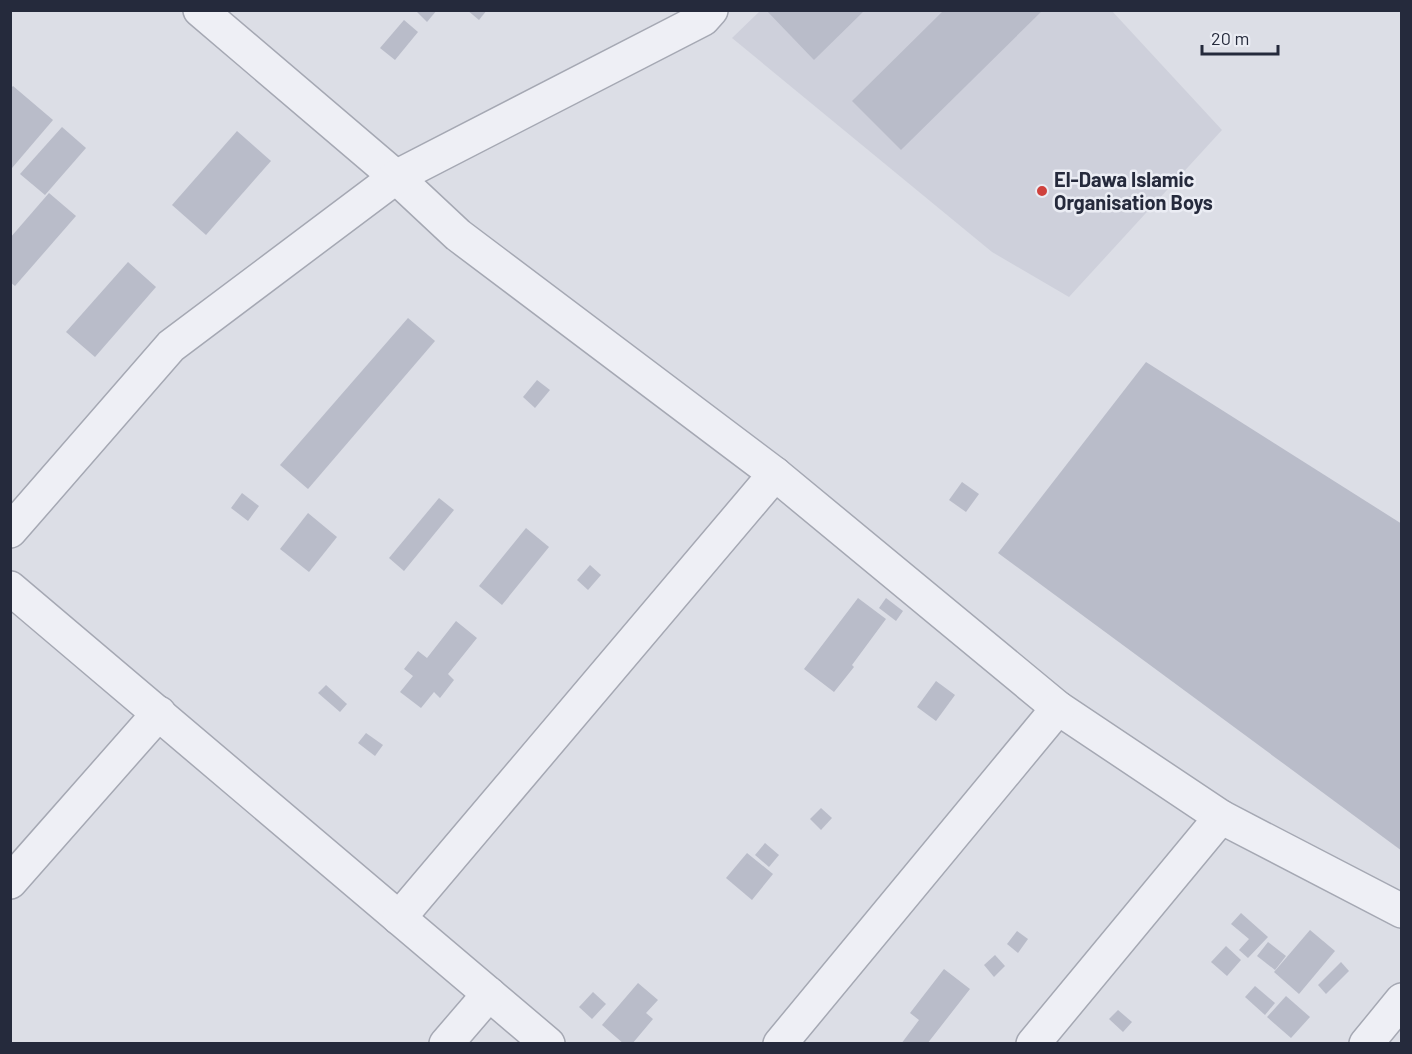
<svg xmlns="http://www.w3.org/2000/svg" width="1412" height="1054" font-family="Barlow,sans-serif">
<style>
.built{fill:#ced0db}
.building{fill:#b9bcc9}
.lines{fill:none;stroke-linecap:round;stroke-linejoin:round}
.minor-casing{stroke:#a5a8b3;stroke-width:36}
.minor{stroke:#eeeff5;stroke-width:33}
.poi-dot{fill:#cf413d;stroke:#ebedf4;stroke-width:2}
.labels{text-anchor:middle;stroke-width:5;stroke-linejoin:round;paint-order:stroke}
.poi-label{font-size:20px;font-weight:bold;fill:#252a3c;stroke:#ebedf4;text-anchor:start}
</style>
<rect width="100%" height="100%" fill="#dcdee6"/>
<!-- built -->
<polygon class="built" points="760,11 1112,11 1222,130 1069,297 992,252 732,38"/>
<!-- building -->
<g class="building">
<polygon points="415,10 437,10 427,22"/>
<polygon points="467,10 487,10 479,20"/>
<polygon points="766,10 865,10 814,60"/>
<polygon points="944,10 1043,10 901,150 852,101"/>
<polygon points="404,20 418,32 395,60 380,48"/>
<polygon points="13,86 53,120 12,168 10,166 10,89"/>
<polygon points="62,127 86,148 45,195 20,174"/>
<polygon points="237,131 271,161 206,235 172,205"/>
<polygon points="49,193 76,216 15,286 10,282 10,238"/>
<polygon points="128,262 156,287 95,357 66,332"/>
<polygon points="408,318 435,341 308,489 280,465"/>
<polygon points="1146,362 1402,524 1402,851 998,553"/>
<polygon points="537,380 550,390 535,408 523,397"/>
<polygon points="962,482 979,494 966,512 949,500"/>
<polygon points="242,493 259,506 248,521 231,508"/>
<polygon points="439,498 454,510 404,571 389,558"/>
<polygon points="308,513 337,537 309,572 280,549"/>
<polygon points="526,528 549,547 502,605 479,586"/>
<polygon points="590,565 601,575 588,590 577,580"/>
<polygon points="858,598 886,619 852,665 854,667 834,692 804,669"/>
<polygon points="886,598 903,611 896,621 879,608"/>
<polygon points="456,621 477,638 448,674 454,680 440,698 434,692 421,708 400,692 413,676 404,669 418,651 427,658"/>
<polygon points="936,681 955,695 936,721 917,707"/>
<polygon points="326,685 347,704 340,712 318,693"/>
<polygon points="366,733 383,745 375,756 358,743"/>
<polygon points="821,808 832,818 821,830 810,819"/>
<polygon points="765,843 779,855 769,867 755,855"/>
<polygon points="747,853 773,874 752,900 726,878"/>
<polygon points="1241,913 1268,937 1248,958 1239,950 1249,939 1231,924"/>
<polygon points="1310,930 1335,951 1299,994 1274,972"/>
<polygon points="1017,931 1028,939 1018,953 1007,944"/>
<polygon points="1268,942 1286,956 1275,970 1257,956"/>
<polygon points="1226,946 1241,960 1227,976 1211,962"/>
<polygon points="995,955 1005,966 994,977 984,965"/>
<polygon points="1341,962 1349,971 1326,994 1318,985"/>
<polygon points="944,969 970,989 927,1044 901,1044 919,1020 910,1013"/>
<polygon points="638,983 658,1000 646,1013 653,1019 632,1044 624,1044 602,1025"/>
<polygon points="1255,986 1275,1003 1265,1015 1245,997"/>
<polygon points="593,992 606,1004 592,1019 579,1007"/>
<polygon points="1286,996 1310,1017 1291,1038 1267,1017"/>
<polygon points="1118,1010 1132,1022 1123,1032 1109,1019"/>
</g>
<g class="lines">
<!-- minor casing -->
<g class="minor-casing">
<g id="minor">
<polyline points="200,10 396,177 458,235 775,474 1058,708 1221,817 1402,911"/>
<polyline points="10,531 171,346 396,177 703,19 711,10"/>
<polyline points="10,588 548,1044"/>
<polyline points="10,882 159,713"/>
<polyline points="399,918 775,474"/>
<polyline points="446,1044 489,994"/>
<polyline points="780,1044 1058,708"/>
<polyline points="1033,1044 1221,817"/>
<polyline points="1366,1044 1402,1000"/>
</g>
</g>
<!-- minor -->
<use href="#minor" class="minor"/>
</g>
<!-- markers -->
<circle class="poi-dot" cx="1042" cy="191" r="6"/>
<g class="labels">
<!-- poi labels -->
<g class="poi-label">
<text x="1054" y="187">El-Dawa Islamic<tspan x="1054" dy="23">Organisation Boys</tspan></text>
</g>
</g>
<!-- border -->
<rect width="1412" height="1054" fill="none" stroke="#252a3c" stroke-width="24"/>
<!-- scale -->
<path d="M1202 45v9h76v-9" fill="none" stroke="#252a3c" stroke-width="3"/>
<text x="1211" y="45" font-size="18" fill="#252a3c" stroke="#ebedf4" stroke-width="4.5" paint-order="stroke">20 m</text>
</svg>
